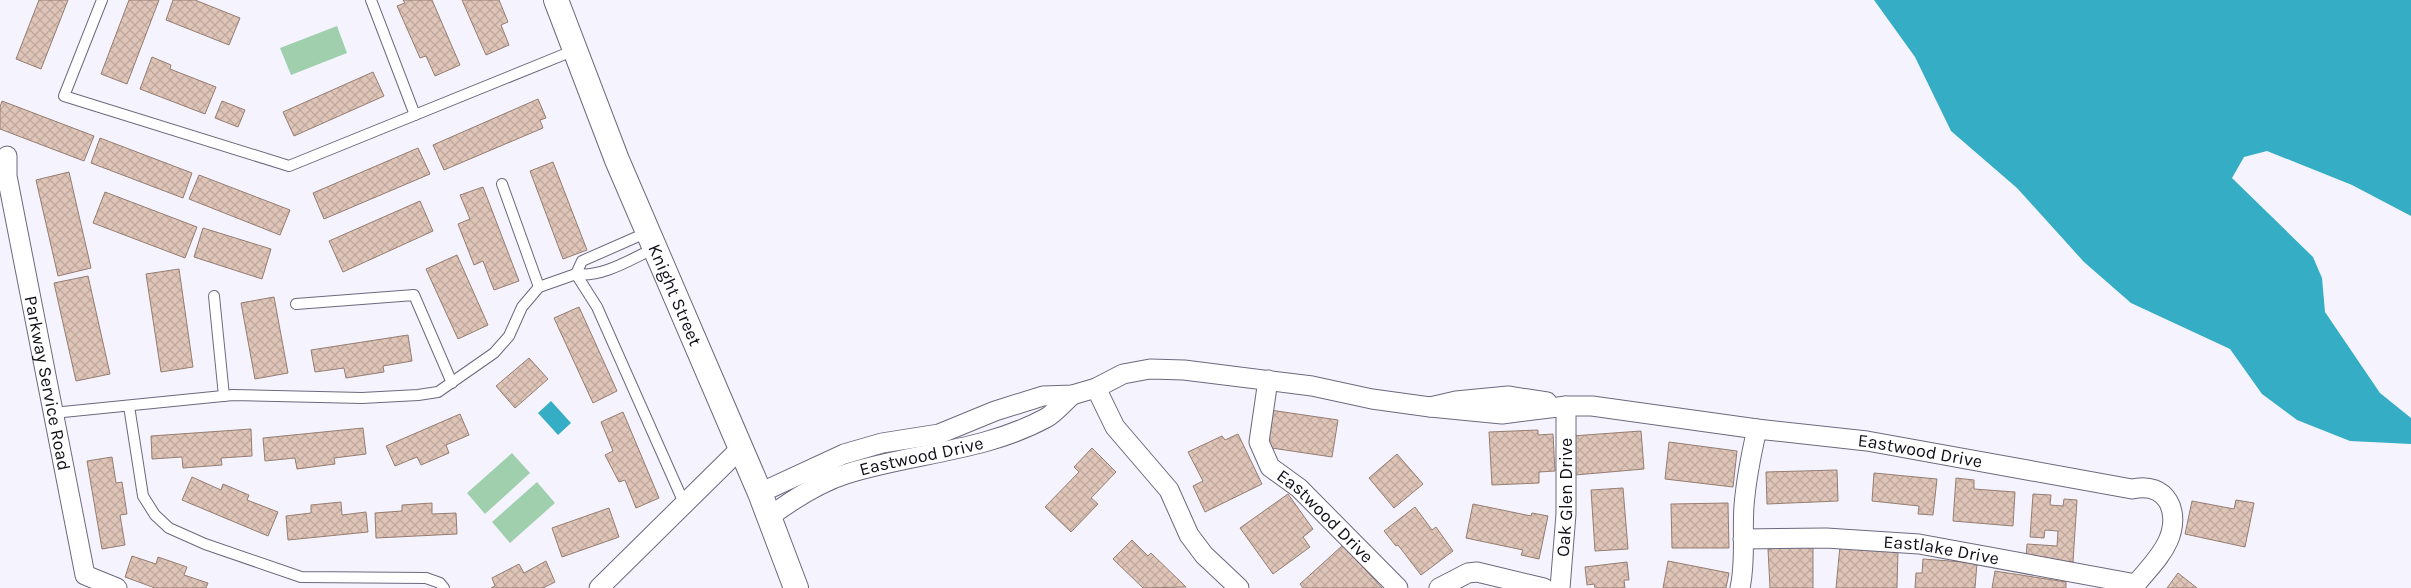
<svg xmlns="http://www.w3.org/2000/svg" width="2411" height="588" font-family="Karla,sans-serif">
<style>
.pitch{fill:#9fcfac}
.water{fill:#35adc4}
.building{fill:url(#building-cross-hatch);stroke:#957d71}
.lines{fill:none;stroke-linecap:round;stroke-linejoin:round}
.service-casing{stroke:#6c687e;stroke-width:12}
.minor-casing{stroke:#6c687e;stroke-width:21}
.tertiary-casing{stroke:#6c687e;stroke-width:26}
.service{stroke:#fff;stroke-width:10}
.minor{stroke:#fff;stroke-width:19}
.tertiary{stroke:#fff;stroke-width:24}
.labels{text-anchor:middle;stroke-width:4;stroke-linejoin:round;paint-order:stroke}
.street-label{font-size:18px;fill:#100e17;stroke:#fff}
</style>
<defs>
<pattern id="building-cross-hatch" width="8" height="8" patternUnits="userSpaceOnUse" patternTransform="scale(1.25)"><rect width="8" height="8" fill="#dfc4b8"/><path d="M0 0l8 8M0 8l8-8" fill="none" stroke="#bea79d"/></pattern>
</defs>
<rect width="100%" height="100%" fill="#f5f4fe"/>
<!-- pitch -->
<g class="pitch">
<polygon points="337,26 347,53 291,75 280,48"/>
<polygon points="512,453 530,473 485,514 467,493"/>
<polygon points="537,482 555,503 510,543 492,522"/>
</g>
<!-- water -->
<g class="water">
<polygon points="1874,0 2411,0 2411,216 2352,185 2267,151 2244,157 2232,178 2313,257 2322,278 2325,312 2380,393 2411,418 2411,444 2350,441 2297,420 2262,394 2230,349 2131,303 2084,262 2017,188 1951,131 1915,57"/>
<polygon points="551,401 571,423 558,435 538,413"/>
</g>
<!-- building -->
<g class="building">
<polygon points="39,0 68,0 41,69 16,59"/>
<polygon points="129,0 159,0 127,84 101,74"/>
<polygon points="173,0 195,0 240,18 229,45 166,20"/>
<polygon points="403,0 432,0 460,65 435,76 426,56 420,58 397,6 405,3"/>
<polygon points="462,0 499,0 508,22 501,25 509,45 486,55"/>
<polygon points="152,57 171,65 170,69 216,87 205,114 140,89"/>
<polygon points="373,72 384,96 294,136 283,112"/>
<polygon points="538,99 546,118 540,120 543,128 444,170 433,145"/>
<polygon points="2,101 94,136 84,161 0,129 0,107"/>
<polygon points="222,101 245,110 238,127 215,118"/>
<polygon points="100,138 192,173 183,198 91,163"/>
<polygon points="418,148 430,174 324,219 313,193"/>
<polygon points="553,162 587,250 563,259 530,171"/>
<polygon points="69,172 91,268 58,276 36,180"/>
<polygon points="199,175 290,210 280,235 189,199"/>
<polygon points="483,187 519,281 494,290 483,261 474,265 458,224 470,219 460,195"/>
<polygon points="105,192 197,227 185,258 93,223"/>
<polygon points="420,201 433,231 343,272 329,241"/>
<polygon points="203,228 271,249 262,279 194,257"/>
<polygon points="457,255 488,325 458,339 426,269"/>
<polygon points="179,269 193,367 161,372 146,274"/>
<polygon points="88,276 110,374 76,381 54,283"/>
<polygon points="274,297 288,373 255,379 241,303"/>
<polygon points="579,307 617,391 593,403 554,318"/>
<polygon points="408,335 412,361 383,366 384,372 346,378 344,368 315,372 311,350"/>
<polygon points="529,358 548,379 515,408 496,386"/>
<polygon points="1270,410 1338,420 1332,457 1265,447"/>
<polygon points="623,412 659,498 636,508 625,480 619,482 605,455 613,451 601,422"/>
<polygon points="460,414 469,435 446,445 449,453 421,465 417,457 395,466 386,446"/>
<polygon points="363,428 366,454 334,458 335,464 297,469 295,458 265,461 263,438"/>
<polygon points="251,429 252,456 221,458 222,465 183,468 182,457 152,459 151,436"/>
<polygon points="1538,430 1538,435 1553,434 1555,471 1539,472 1539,483 1492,485 1489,432"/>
<polygon points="1641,431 1644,469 1575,475 1572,436"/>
<polygon points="1238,434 1262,484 1205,512 1193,486 1203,481 1188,452 1222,436 1225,440"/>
<polygon points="1669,442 1737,451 1733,487 1665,479"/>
<polygon points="1092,448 1116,472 1091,498 1098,504 1071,532 1045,507 1079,472 1074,467"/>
<polygon points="1397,454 1423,484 1394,508 1369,478"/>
<polygon points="112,457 116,483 122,482 127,514 120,515 125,545 102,549 87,461"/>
<polygon points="1837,470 1838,501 1767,504 1766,472"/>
<polygon points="1874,473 1937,479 1933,515 1918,514 1919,506 1872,501"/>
<polygon points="192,477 221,490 223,484 249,495 247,500 278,512 268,536 182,500"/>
<polygon points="1956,478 1974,480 1974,489 2015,492 2013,526 1953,521"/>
<polygon points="1623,488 1628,549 1595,551 1591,490"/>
<polygon points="1288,494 1313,529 1303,537 1310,547 1273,574 1240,528"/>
<polygon points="2033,494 2051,495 2050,505 2063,506 2064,499 2077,500 2073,562 2026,558 2027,544 2057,546 2058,531 2045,530 2044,538 2030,537"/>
<polygon points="2236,500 2254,503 2245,547 2185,534 2192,501 2234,509"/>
<polygon points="341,502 342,515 366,512 368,532 288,540 286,516 311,513 311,505"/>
<polygon points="432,503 432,514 456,513 457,534 376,538 375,513 402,511 402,505"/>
<polygon points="1728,503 1729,548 1672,548 1671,504"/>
<polygon points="1473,504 1531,516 1532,513 1548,516 1539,559 1521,555 1523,550 1466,538"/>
<polygon points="1415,507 1432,530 1436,527 1453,551 1421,575 1398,545 1396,546 1384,531"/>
<polygon points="609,508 619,537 562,557 552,528"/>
<polygon points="1132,540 1148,556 1151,553 1186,587 1143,588 1113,559"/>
<polygon points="1343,545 1382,588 1303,588 1300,584"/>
<polygon points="1813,546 1813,588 1770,588 1768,549"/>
<polygon points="1840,546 1898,550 1897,588 1836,588"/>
<polygon points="132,556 156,564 158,557 187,567 184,575 208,583 206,588 155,588 125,577"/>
<polygon points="1923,559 1977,563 1975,588 1915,588 1916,573 1922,573"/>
<polygon points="546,561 555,582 543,588 491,588 495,586 492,578 519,564 524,573"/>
<polygon points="1668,561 1729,573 1726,588 1663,588"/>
<polygon points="1627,562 1629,580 1624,580 1625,588 1595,588 1594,584 1587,585 1585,567"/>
<polygon points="1995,571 2066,582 2066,588 1992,588"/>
<polygon points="2178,573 2197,588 2167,588"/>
</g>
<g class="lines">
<!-- service casing -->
<g class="service-casing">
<g id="service">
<polyline points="102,0 64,96 289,166 575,50"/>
<polyline points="371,0 415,115"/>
<polyline points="502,184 539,287"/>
<path d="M648,232l-66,29 -6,13c26,4 55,-15 79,-26"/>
<polyline points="214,296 224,396"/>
<polyline points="296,304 414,295 452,383"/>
<polyline points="129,406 143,496 155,515 169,528 205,544 301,577 426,578 440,583 444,588"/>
<polyline points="53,413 233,395 362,398 418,395 438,392 494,353 509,336 522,307 539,287 576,274 597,307 684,503"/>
</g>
</g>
<!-- minor casing -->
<g class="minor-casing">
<g id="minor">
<path id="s1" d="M7,156v20l78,399 32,13"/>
<path id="s2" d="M1268,380l-9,62 11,25 29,21 99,100"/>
<polyline points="1096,388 1115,427 1169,490 1189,535 1204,555 1239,588"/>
<path id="s3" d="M1430,407l72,7 64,-8h26l165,23 110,12 265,48c35,-8 49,23 36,52 -8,18 -23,31 -35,47"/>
<polyline points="760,493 844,454 882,443 939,434 995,411 1043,396 1072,395 1096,388 1123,374 1150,369 1184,370 1312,386 1372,399 1430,407 1456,401 1508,396 1547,402"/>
<path id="s4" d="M769,517c23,-17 49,-34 77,-43 66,-21 137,-22 200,-56 9,-5 18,-16 26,-23"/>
<path id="s5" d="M1743,539l83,-1 93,6 217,40"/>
<polyline points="599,588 741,448"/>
<polyline points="1439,588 1468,573 1477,572 1544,588"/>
<path id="s6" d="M1560,588l6,-74v-108"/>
<path d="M1740,588c6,-27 2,-55 4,-82 2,-26 7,-51 13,-77"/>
</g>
</g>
<!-- tertiary casing -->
<g class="tertiary-casing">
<g id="tertiary">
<path id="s7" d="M556,0l61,160 143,333 36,95"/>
</g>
</g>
<!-- service -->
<use href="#service" class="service"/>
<!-- minor -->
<use href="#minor" class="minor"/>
<!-- tertiary -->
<use href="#tertiary" class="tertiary"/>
</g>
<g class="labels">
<!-- street labels -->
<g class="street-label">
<text dy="6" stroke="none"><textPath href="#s7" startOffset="318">Knight Street</textPath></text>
<text dy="6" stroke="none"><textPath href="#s1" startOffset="231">Parkway Service Road</textPath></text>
<text dy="6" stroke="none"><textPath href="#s3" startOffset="494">Eastwood Drive</textPath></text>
<text dy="6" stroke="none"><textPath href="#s4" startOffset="166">Eastwood Drive</textPath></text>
<text dy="6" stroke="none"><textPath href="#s6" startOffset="91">Oak Glen Drive</textPath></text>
<text dy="6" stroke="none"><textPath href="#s2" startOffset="164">Eastwood Drive</textPath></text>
<text dy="6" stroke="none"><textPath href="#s5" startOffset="199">Eastlake Drive</textPath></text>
</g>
</g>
</svg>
